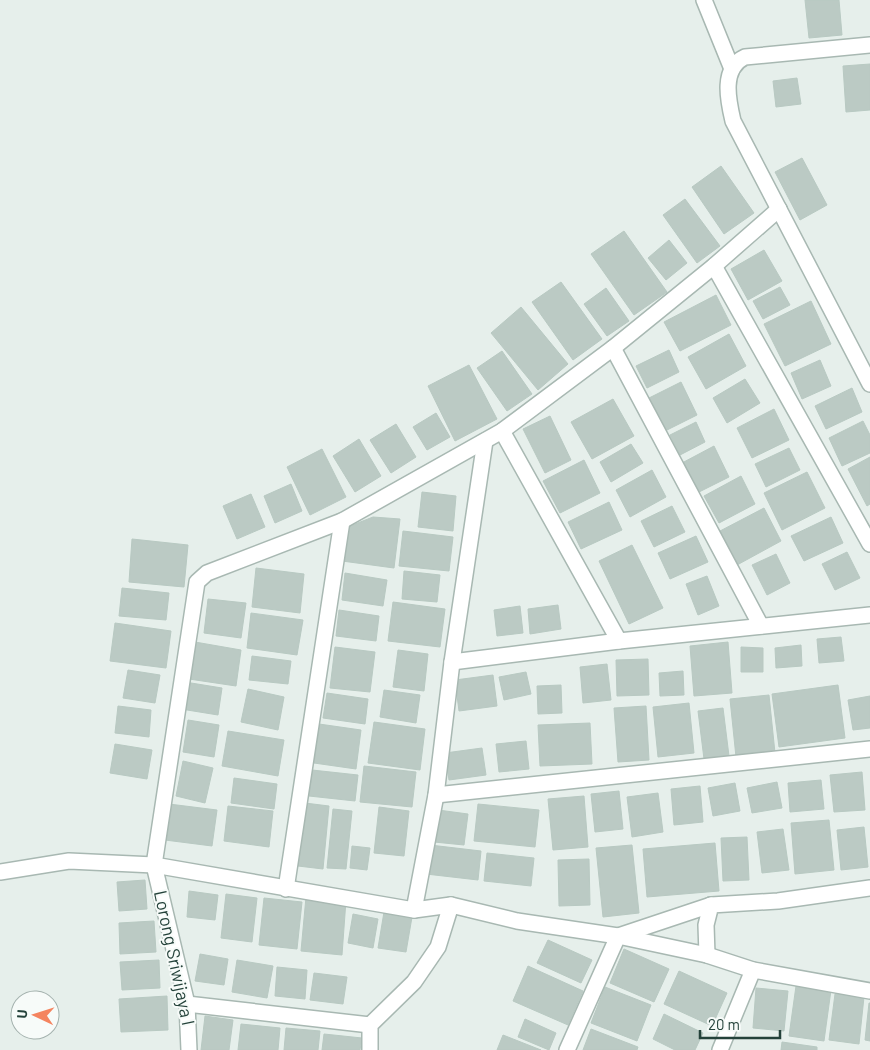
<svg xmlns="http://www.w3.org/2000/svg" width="870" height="1050" font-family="Barlow,sans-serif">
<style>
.building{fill:#bbcac4;stroke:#b8c9c2}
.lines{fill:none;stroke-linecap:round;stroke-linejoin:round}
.minor-casing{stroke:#a8b8b2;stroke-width:18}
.minor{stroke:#fff;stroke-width:15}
.labels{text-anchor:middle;stroke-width:4;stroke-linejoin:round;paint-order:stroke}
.street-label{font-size:18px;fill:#24423a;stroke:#f7fbf9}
</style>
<rect width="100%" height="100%" fill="#e6efeb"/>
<!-- building -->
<g class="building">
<polygon points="805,0 839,0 842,35 809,38"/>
<polygon points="870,64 870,110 846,112 843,66"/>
<polygon points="797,78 801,104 776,107 773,81"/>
<polygon points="802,158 827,205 800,220 775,172"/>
<polygon points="721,166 754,213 724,234 692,187"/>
<polygon points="685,199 720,246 697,263 663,215"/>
<polygon points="624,231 667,292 634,315 591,254"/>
<polygon points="669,240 687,263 666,280 648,258"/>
<polygon points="764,250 782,281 748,300 731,269"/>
<polygon points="561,282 602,339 573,360 532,302"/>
<polygon points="780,287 790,305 763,319 753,301"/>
<polygon points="606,288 629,321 607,336 584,304"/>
<polygon points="716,295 731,325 680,351 664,322"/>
<polygon points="811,301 831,344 785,366 764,324"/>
<polygon points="521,307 568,364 538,390 491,333"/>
<polygon points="729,334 746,366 706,389 688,357"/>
<polygon points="669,350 679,372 647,388 636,366"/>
<polygon points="502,351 532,394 507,411 477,368"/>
<polygon points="820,360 831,386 802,399 791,373"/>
<polygon points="469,365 497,419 455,441 428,386"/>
<polygon points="745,379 760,403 727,423 713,398"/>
<polygon points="681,382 697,415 665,431 649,398"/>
<polygon points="852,388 862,412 826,429 815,406"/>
<polygon points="613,399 634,436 592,459 571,422"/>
<polygon points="774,409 789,440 752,458 737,428"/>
<polygon points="436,413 450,437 427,450 413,427"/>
<polygon points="550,416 571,460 545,473 523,429"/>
<polygon points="863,421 870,435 870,453 842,466 829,438"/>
<polygon points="696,422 705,442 680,455 670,435"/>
<polygon points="396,424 416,457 391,473 370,440"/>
<polygon points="359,439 381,476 355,492 333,456"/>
<polygon points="631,444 643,463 611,482 600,462"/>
<polygon points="714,446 729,477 697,493 682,463"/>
<polygon points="789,448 800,470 766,487 755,464"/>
<polygon points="322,449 346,497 310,515 287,467"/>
<polygon points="870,457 870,504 867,506 848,469"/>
<polygon points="584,460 600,493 560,513 543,481"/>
<polygon points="652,470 666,497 630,517 616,490"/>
<polygon points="807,472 825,508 782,530 764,493"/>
<polygon points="741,476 755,504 719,523 704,496"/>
<polygon points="291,484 302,511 275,523 264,496"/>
<polygon points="422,492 456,496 453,531 418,527"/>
<polygon points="251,494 265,527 237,539 223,506"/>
<polygon points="609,502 622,530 581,549 568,522"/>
<polygon points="672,506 685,532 654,547 641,521"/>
<polygon points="764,508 781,541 737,565 720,531"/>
<polygon points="373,517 400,519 394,568 342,561 345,528"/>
<polygon points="831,517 843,543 804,561 791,536"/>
<polygon points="403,531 453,537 449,571 399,566"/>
<polygon points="696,536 708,562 670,579 658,553"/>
<polygon points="132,539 188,545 184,587 129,582"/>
<polygon points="632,545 663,608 629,624 599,561"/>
<polygon points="847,552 860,578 835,590 822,564"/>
<polygon points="776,554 790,583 767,595 752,565"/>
<polygon points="256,568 304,574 300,613 252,607"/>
<polygon points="404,571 440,575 437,602 402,599"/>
<polygon points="345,573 387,580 383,606 342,600"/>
<polygon points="707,576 719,606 698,615 686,584"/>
<polygon points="122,588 169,593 166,620 119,616"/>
<polygon points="208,599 246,603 241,638 204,633"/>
<polygon points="393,602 445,609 440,647 388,641"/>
<polygon points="558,605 561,629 530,634 528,609"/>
<polygon points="520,606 523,633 497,636 494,610"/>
<polygon points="339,610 379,616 376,641 336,636"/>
<polygon points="251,613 303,620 297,655 247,648"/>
<polygon points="115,623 171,631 166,668 110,661"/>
<polygon points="841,637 844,661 819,663 817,639"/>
<polygon points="195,642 241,650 236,686 189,679"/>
<polygon points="728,642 732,693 694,696 690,646"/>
<polygon points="801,645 802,666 776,668 775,648"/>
<polygon points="335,647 375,652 370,692 330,688"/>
<polygon points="741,647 763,648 763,672 741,672"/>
<polygon points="398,650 428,654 424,691 393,687"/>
<polygon points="252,656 291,661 288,684 249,680"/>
<polygon points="648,659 649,695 617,696 616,660"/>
<polygon points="607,664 611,700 583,703 580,667"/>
<polygon points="128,670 160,675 155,703 123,698"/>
<polygon points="683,671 684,695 660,696 659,673"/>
<polygon points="526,672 531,694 504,700 499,677"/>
<polygon points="493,675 497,706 459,711 455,680"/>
<polygon points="185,682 222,688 218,715 181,709"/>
<polygon points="561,685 562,713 538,714 537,686"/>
<polygon points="838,685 845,738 779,747 772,694"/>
<polygon points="248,689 284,697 278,730 241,722"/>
<polygon points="384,690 420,695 416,723 380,717"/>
<polygon points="327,693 368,699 365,724 323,718"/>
<polygon points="769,695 775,753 736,757 730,699"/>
<polygon points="870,696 870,728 853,730 848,700"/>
<polygon points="689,703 694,753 658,757 653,707"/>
<polygon points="118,706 151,710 149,737 115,733"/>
<polygon points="646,706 649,760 618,762 614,708"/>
<polygon points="723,708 729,756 704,759 698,711"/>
<polygon points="188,720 219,725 214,757 183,752"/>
<polygon points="374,722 425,729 420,770 368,763"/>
<polygon points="590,723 592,764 540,766 538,725"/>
<polygon points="319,724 361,730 356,769 314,763"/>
<polygon points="228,731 284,740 278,776 222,766"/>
<polygon points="526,741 529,769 499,772 496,744"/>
<polygon points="115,744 152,750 147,779 110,773"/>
<polygon points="482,748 486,775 449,780 445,753"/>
<polygon points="183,761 213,768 205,803 176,796"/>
<polygon points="364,766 416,772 412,807 360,802"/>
<polygon points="312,770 358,775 355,801 309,796"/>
<polygon points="862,772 865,810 834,812 830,775"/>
<polygon points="234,778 277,784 274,809 231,803"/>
<polygon points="821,780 824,809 790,812 788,783"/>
<polygon points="777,782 782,808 752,813 747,788"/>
<polygon points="735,783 740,811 713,816 708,788"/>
<polygon points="700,786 703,822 674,825 671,789"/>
<polygon points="619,791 623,829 595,832 591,794"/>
<polygon points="658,793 663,832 632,837 627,797"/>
<polygon points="584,796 588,847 553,850 548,799"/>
<polygon points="305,803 329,806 323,869 298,866"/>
<polygon points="169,804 217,810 212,846 165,840"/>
<polygon points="478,804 539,810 535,847 474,841"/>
<polygon points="228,806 273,811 269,847 224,841"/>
<polygon points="379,807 409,811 404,856 374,853"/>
<polygon points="333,809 352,811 346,869 327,868"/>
<polygon points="438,810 468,814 464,845 434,842"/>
<polygon points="829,820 834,870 795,874 791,823"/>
<polygon points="864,827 868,867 841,870 837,830"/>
<polygon points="783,829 789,870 762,873 757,832"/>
<polygon points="747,837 749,880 723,881 721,838"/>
<polygon points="715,843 719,891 647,897 643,849"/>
<polygon points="430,845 481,851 478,880 426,874"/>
<polygon points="632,845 639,913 603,917 596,848"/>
<polygon points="352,846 370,848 367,870 350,868"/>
<polygon points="487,853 534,858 531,886 484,881"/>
<polygon points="589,859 590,905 559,906 558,860"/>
<polygon points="145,880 147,909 119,911 117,882"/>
<polygon points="189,891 218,895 215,920 187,917"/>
<polygon points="226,894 257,898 252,942 221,938"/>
<polygon points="306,897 346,900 342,955 301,951"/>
<polygon points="264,898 302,902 297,949 259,945"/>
<polygon points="384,912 412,917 406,952 378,948"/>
<polygon points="353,914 378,919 373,948 348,943"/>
<polygon points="154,921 156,952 120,954 119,923"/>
<polygon points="548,940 592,960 581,983 537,963"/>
<polygon points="624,949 669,969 654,1002 610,983"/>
<polygon points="200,954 228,959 224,985 195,981"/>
<polygon points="159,960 160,988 122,990 120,962"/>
<polygon points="237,960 273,966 267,998 232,992"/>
<polygon points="528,966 583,991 568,1025 513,1001"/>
<polygon points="277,967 307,970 305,999 275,996"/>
<polygon points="679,971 727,993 712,1026 664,1004"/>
<polygon points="314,973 347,977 343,1004 310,1000"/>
<polygon points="796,986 831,990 824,1041 789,1036"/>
<polygon points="605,987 651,1005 637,1041 591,1023"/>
<polygon points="756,988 788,991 784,1031 753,1028"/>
<polygon points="835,994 864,997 859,1044 829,1040"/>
<polygon points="167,996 168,1030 121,1032 119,999"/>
<polygon points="869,1003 870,1003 870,1041 865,1040"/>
<polygon points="664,1014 703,1033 695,1050 675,1050 653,1039"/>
<polygon points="205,1016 233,1020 229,1050 201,1050"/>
<polygon points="525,1019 556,1033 549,1050 518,1037"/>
<polygon points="241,1024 280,1028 278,1050 238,1050"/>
<polygon points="286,1028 320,1031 318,1050 284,1050"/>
<polygon points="591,1029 638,1047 637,1050 583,1050"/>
<polygon points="324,1034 362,1038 360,1050 322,1050"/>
<polygon points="503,1035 541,1050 497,1050"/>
<polygon points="782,1042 817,1047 817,1050 781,1050"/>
</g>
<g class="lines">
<!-- minor casing -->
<g class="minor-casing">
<g id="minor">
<polyline points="704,0 732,69"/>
<path d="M870,45l-125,12c-24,11 -17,43 -12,64l137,263"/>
<polyline points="714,266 870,544"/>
<polyline points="613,348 761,626"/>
<polyline points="502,431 619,641"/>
<polyline points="452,662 619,641 870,615"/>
<polyline points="436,795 870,749"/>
<polyline points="0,872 69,861 154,865 414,910 451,905 517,921 618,936 707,955 753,970 870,991"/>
<polyline points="286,889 342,521"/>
<polyline points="414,910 436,795 452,662 485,441"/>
<polyline points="707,955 706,925 711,905 778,901 870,888"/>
<polyline points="187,1004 370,1025"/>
<polyline points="189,1050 187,1004 154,865 197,582 207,573 342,521 502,431 613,348 714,266 779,209"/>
<polyline points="370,1050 370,1025 414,982 438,947 451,905"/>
<polyline points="567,1050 618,936 711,905"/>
<polyline points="720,1050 753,970"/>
</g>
</g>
<!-- minor -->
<use href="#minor" class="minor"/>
</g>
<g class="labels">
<!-- street labels -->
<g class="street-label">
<text transform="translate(174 958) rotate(78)" y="6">Lorong Sriwijaya I</text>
</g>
</g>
<!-- north arrow -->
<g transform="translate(35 1015) rotate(274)"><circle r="24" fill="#f7fbf9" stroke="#a3b1ad"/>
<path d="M0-4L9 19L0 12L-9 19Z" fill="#f4845f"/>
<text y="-8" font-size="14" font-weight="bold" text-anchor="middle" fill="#24423a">U</text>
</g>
<!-- scale -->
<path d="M700 1030v8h80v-8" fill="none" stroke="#24423a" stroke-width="2.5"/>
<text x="708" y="1030" font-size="15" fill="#24423a" stroke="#f7fbf9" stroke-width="4" paint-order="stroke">20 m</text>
</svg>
